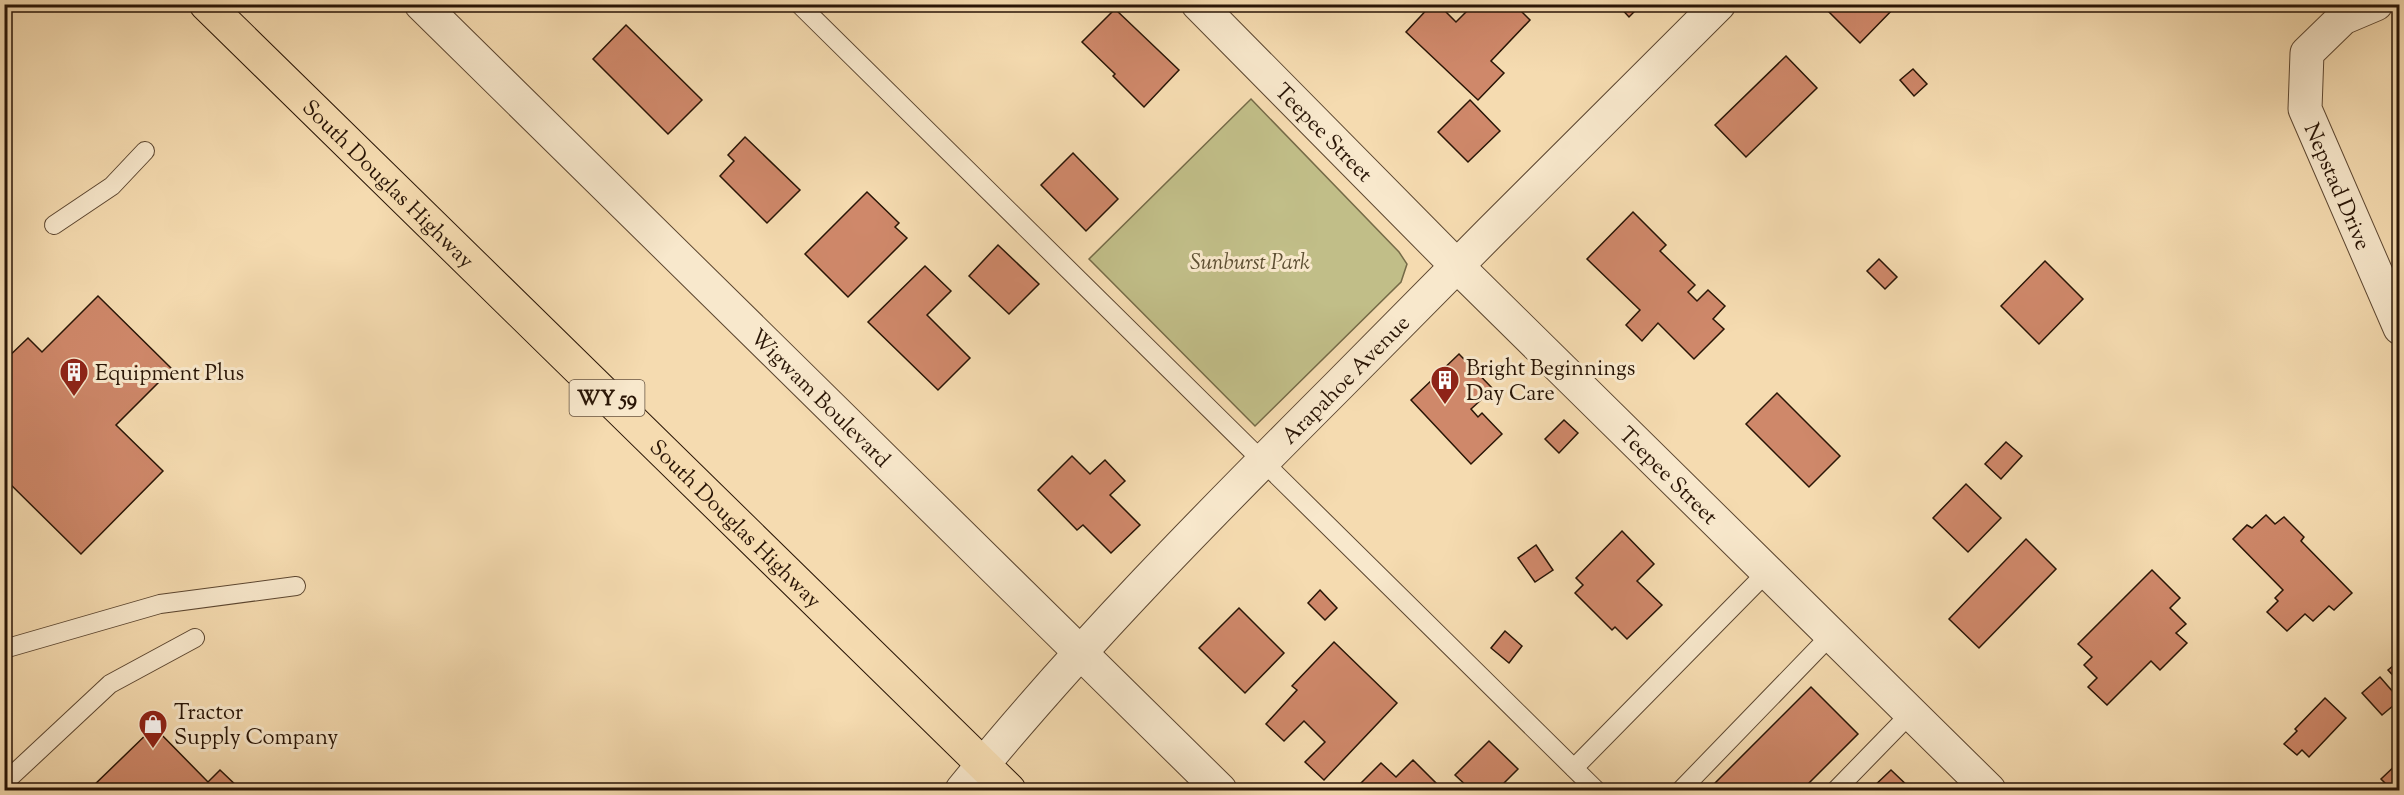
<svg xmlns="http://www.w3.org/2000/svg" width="2404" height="795" font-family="'Sorts Mill Goudy',serif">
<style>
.green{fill:#c1be88;stroke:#756a47;stroke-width:1.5}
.building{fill:#cf886a;stroke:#291506;stroke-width:1.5}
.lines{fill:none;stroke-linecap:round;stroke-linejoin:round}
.lane-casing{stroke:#5c4630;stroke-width:20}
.street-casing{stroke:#5c4630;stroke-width:35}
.highway-casing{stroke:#291506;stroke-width:35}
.lane{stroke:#f8e8cc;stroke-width:18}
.street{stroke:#f8e8cc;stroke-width:33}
.highway{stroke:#f5dbb0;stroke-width:33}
.labels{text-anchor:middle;stroke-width:6;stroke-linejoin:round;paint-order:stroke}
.shield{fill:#f8e8cc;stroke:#675441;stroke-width:1.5}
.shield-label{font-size:21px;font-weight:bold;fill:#291506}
.street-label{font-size:22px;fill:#291506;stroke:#f8e8cc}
.park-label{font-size:22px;font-style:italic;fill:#5e5034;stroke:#f8e8cc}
.poi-label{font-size:22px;fill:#291506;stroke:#f8e8cc;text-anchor:start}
</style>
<rect width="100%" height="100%" fill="#f5dbb0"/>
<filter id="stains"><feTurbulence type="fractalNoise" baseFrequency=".00333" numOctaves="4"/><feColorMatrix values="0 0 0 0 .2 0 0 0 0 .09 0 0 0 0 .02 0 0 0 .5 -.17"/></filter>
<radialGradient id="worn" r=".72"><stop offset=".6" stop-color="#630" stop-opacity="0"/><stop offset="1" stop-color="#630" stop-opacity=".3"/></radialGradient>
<!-- green -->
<polygon class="green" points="1251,99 1399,252 1407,264 1401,282 1255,426 1089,259"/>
<!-- building -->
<g class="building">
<polygon points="1432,4 1438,4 1456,22 1474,4 1514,4 1530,20 1491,61 1504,73 1478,100 1406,32"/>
<polygon points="1617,4 1642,4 1629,17"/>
<polygon points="1821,4 1898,4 1860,43"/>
<polygon points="1115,9 1179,70 1144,107 1113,76 1115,74 1082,42"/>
<polygon points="626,25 702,100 668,134 593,59"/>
<polygon points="1786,56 1817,88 1746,157 1715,125"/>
<polygon points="1913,69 1927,84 1914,96 1900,80"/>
<polygon points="1470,100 1500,131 1468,162 1438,132"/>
<polygon points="745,137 800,190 767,223 720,176 734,161 728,155"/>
<polygon points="1073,153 1118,199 1086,231 1041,185"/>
<polygon points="867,192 899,223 895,227 907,238 848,297 805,254"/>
<polygon points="1633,212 1666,245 1660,251 1695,285 1688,292 1697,301 1708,290 1725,306 1713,319 1724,329 1694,359 1658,323 1642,341 1626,325 1640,310 1587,259"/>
<polygon points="998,245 1039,284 1009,314 969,276"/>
<polygon points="1879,259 1897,277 1885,289 1867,271"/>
<polygon points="2045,261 2083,299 2039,344 2001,306"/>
<polygon points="925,266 951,291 927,315 970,358 938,390 868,322"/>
<polygon points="98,296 172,369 116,425 163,471 81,554 4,478 4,361 28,338 42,352"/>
<polygon points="1459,354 1493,389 1471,409 1478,417 1482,413 1502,434 1471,464 1411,400"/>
<polygon points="1777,393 1840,456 1809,487 1746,424"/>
<polygon points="1564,420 1578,433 1559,453 1545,439"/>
<polygon points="2006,442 2022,456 2001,479 1985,464"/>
<polygon points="1072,456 1090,474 1105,460 1125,481 1110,495 1140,525 1111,553 1083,525 1077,530 1038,490"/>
<polygon points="1966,484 2001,518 1968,552 1933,518"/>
<polygon points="2266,515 2275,524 2284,517 2304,537 2301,541 2352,593 2334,610 2329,606 2313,621 2305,614 2287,631 2267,612 2278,601 2275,598 2283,590 2233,539 2247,525 2252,528"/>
<polygon points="1622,531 1654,564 1637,581 1662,605 1627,639 1615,627 1612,630 1575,593 1583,585 1576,578"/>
<polygon points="2026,539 2056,569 1979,648 1949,619"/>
<polygon points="1536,545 1553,570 1535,582 1518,558"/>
<polygon points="2152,570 2180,598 2170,608 2186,624 2176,633 2187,643 2160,670 2151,661 2107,705 2088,687 2097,678 2084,665 2092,657 2078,644"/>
<polygon points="1320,590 1337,608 1325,620 1308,603"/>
<polygon points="1239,608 1284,653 1245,693 1199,648"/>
<polygon points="1505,631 1522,646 1509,663 1491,648"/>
<polygon points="1334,642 1397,703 1324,780 1305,762 1325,742 1304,721 1284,741 1266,724 1297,690 1292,686"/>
<polygon points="2400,660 2400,683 2388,670"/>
<polygon points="2380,677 2400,700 2382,715 2362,693"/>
<polygon points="1811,687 1858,734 1802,790 1708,790"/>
<polygon points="2325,698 2346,718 2309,757 2302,750 2297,755 2284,744 2297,731 2295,729"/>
<polygon points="154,727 208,782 220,770 241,790 89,790"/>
<polygon points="1489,741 1518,769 1497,790 1471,790 1455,775"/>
<polygon points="1413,760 1439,786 1434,790 1354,790 1381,763 1396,777"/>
<polygon points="2400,761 2400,790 2392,790 2381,779"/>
<polygon points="1891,770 1912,790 1870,790"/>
</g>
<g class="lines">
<!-- lane casing -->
<g class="lane-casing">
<g id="lane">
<polyline points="799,4 1596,790"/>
<polyline points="54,225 112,186 145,151"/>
<polyline points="4,649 160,604 296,586"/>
<polyline points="1574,768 1767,572"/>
<polyline points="4,783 110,684 195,638"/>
<polyline points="1681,790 1831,635"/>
<polyline points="1836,790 1911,713"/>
</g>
</g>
<!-- street casing -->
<g class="street-casing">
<g id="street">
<path id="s1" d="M421,4l799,786"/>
<path id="s2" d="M1198,4l258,261 533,525"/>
<path id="s3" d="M2376,4l-33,14 -36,35 -2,56 95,219"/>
<path id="s4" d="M962,790c116,-143 247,-275 377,-405 126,-128 252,-254 380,-381"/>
</g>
</g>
<!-- highway casing -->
<g class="highway-casing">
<g id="highway">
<path id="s5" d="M206,4l803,786"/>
</g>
</g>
<!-- lane -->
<use href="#lane" class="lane"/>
<!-- street -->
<use href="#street" class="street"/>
<!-- highway -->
<use href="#highway" class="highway"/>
</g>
<!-- icons -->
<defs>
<g id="building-pin" transform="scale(1.5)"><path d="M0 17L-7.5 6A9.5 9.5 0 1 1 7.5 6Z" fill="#8f2418" stroke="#f8e8cc"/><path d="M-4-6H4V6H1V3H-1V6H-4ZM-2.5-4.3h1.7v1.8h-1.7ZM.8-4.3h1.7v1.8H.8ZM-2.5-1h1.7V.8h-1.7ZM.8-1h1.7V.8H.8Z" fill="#fff"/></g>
<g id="shop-pin" transform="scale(1.5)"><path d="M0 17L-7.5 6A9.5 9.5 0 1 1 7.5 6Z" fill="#8f2418" stroke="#f8e8cc"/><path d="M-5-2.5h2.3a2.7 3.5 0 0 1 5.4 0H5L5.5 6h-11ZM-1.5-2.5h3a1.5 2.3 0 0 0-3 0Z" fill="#fff"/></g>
</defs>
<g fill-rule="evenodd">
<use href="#building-pin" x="74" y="372"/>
<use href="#building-pin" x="1445" y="380"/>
<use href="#shop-pin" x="153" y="724"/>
</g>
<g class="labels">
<!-- shield labels -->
<rect class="shield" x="569.5" y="380" width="75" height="36" rx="4.5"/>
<g class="shield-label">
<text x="607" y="405">WY 59</text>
</g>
<!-- street labels -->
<g class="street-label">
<text dy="8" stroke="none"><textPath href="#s2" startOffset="180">Teepee Street</textPath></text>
<text dy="8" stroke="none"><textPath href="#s5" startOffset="256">South Douglas Highway</textPath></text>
<text dy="8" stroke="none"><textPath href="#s3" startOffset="226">Nepstad Drive</textPath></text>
<text dy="8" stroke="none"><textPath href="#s4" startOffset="562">Arapahoe Avenue</textPath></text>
<text dy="8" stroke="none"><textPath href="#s1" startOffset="561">Wigwam Boulevard</textPath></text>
<text dy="8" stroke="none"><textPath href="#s2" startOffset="666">Teepee Street</textPath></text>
<text dy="8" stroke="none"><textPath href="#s5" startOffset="742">South Douglas Highway</textPath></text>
</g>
<!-- park labels -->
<g class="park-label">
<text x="1250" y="269">Sunburst Park</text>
</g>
<!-- poi labels -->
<g class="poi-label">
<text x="1466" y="375">Bright Beginnings<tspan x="1466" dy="25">Day Care</tspan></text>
<text x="95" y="380">Equipment Plus</text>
<text x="174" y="719">Tractor<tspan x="174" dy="25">Supply Company</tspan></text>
</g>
</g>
<!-- margin -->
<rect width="2404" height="795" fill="none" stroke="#f5dbb0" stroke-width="24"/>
<rect x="6" y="6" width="2392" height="783" fill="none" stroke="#291506" stroke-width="3"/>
<rect x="12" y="12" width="2380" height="771" fill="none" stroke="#291506" stroke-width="1.5"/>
<rect width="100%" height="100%" filter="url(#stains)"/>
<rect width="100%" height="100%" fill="url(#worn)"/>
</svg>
